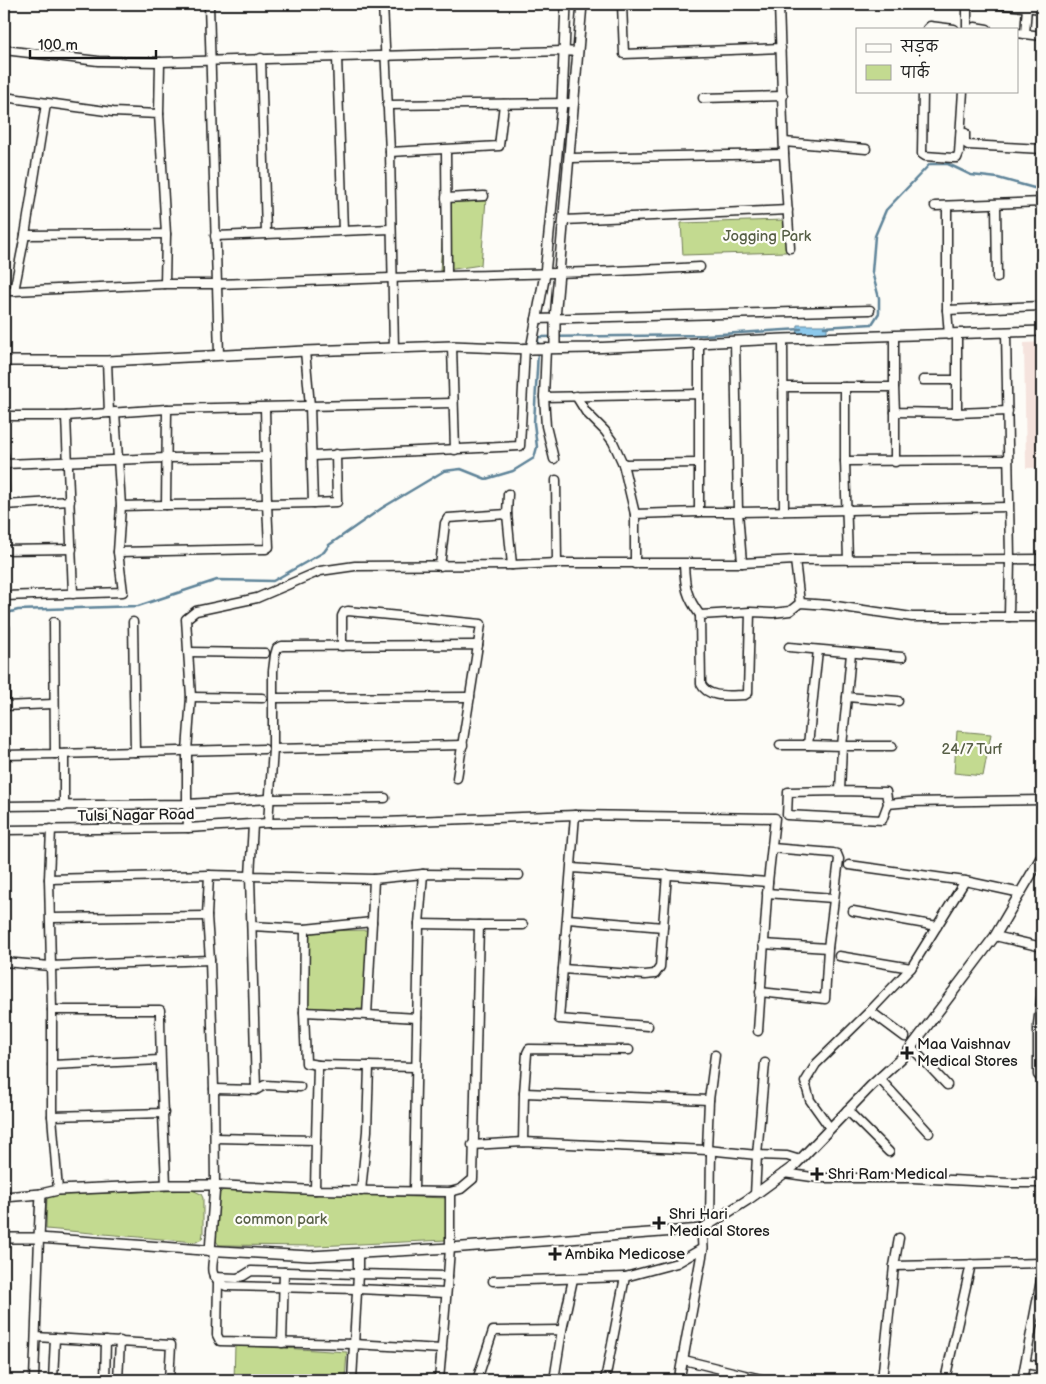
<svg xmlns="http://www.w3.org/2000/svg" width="1046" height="1384" font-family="'Balsamiq Sans','Playpen Sans Deva',sans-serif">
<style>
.built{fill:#f5e3dd}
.green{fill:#c3da90;stroke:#707b56}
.water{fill:#8cc9ec;stroke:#5f8499}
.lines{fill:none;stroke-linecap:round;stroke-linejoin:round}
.stream{stroke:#5f8499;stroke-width:2.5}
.minor-casing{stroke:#1c1c1c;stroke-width:11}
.tertiary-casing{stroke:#1c1c1c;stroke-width:12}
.minor{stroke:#fdfcf7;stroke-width:8}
.tertiary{stroke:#fdfcf7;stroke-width:9}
.poi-dot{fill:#1c1c1c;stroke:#fdfcf7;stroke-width:2}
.labels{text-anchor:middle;stroke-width:4.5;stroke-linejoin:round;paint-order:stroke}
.park-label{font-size:15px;fill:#565e45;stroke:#fdfcf7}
.street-label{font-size:15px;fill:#1c1c1c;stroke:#fdfcf7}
.poi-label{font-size:15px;fill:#1c1c1c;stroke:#fdfcf7;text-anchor:start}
</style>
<rect width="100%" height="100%" fill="#fdfcf7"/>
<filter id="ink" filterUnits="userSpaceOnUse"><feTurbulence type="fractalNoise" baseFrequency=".02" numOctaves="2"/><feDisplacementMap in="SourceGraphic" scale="10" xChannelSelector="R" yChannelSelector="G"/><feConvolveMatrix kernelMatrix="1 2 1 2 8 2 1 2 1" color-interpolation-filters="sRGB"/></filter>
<g filter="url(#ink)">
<!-- built -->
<polygon class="built" points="1042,342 1042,468 1026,468 1024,343"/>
<!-- green -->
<g class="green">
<polygon points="486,199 481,265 440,271 445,201"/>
<polygon points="784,220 786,252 683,255 681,223"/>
<polygon points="957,731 991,734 983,776 954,773"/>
<polygon points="368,930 364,1009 308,1008 308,931"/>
<polygon points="192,1190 201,1194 203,1198 203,1233 202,1239 196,1242 46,1229 47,1195"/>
<polygon points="223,1190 446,1198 447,1240 316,1246 219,1245 214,1238 217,1196"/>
<polygon points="235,1345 347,1352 345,1380 234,1380"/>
</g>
<!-- water -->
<polygon class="water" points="798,325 827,325 827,336 797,336"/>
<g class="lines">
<!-- stream -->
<g class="stream">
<polyline points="824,327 872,324 879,313 879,298 872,272 875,236 886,210 930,164 948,164 971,175 998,178 1034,188 1042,186"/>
<polyline points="538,346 538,337 705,335 801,329"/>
<polyline points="4,614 18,610 138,606 217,580 273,581 324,552 329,545 382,508 444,471 461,469 486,479 513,471 534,458 537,447 534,423 538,352"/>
</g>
<!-- minor casing -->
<g class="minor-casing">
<g id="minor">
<polyline points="209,4 219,355"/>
<polyline points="383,4 390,152 394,348"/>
<polyline points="622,4 624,54 781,48"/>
<polyline points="779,4 784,154 790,248"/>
<polyline points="995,4 1042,9"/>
<polyline points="927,29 930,26 954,29"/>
<polyline points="967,29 967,4"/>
<polyline points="972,29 975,27 987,29"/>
<polyline points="1017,33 1042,36"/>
<polyline points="1025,34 1027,7"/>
<polyline points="4,50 98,61 160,62 563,51 578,52"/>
<polyline points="337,57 343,231"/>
<polyline points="261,58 266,234"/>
<polyline points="923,91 922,154 925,156 953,158 957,158 959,153 963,91"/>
<polyline points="4,97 113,112 159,114 166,234 25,235"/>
<polyline points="703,98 783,96"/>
<polyline points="387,105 574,103"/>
<polyline points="159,114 160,62"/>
<polyline points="965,133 965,143 968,145 1042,149"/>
<polyline points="784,142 866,149"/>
<polyline points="390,152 499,146 504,104"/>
<polyline points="570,158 784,154"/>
<polyline points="446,198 484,196"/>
<polyline points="996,204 997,278"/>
<polyline points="935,206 1042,202"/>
<polyline points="947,206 947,310 949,335"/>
<polyline points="564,220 788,210"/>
<polyline points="215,236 391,229"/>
<path d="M447,276c85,-2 169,-4 253,-9"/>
<polyline points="165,284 217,284 447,276 446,150"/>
<polyline points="4,291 14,291 25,235 46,104"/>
<polyline points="14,291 165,284 166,234"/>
<polyline points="947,310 1042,306"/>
<polyline points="536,319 870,310"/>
<polyline points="1006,332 1010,558 1009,617 1042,617"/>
<polyline points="957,334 957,413"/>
<polyline points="783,339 784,511"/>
<polyline points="735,341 738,512 1008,507"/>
<polyline points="699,342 699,394"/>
<polyline points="452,346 455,450"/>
<polyline points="546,348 544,397 699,394 699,512 738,512 742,563"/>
<polyline points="107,361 109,413 167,409"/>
<polyline points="923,380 957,380"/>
<polyline points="783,387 894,387 895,412 957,413 1008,411"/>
<polyline points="845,387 845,461"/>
<polyline points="894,387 894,336"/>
<polyline points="576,396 586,412 605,431 613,442 623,464 635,514"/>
<polyline points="544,397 546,426 554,459"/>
<polyline points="265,407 267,504 313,503 310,406 305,351"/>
<polyline points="895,412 895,462"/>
<polyline points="4,416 66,416 109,413"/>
<polyline points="66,416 73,594"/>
<polyline points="4,455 5,505"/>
<polyline points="313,456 520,446 525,348"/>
<polyline points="4,464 166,458 266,457"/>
<polyline points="623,464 699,463"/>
<polyline points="556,480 557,563"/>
<polyline points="313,503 337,502 336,454"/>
<polyline points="4,505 70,501"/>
<polyline points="121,506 166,505"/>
<polyline points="507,514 512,565"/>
<polyline points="4,550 72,549"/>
<polyline points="118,552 266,549 269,547 267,504 166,505 167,409 452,403"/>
<polyline points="795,560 800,603"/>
<polyline points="848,560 845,461 1008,460"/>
<polyline points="635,564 635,514 699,512"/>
<path d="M684,564c1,23 2,32 16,51"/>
<polyline points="440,566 445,523 448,518 507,514 508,494"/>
<polyline points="4,596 123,592 118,552 121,506 115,412"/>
<path d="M750,612l-2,81 -3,2c-14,0 -37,4 -44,-11l-1,-69 50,-3 23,1 17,-2 10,-8 29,2 83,12h97"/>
<polyline points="133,622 135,752"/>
<polyline points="342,646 342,616 344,612 348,611 481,624 478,645"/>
<polyline points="789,647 902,657"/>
<polyline points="818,650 808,745 842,746 840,791 788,792 787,815 882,820 888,804 886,792 840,791"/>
<polyline points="188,652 265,653"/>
<polyline points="851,653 847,697 898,701"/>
<polyline points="191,697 262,698"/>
<polyline points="847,697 842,746 892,746"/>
<polyline points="274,698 470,697"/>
<polyline points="4,706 53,704"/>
<polyline points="5,706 5,627"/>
<polyline points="780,745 808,745"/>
<polyline points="273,749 463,745"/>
<polyline points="55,754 264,749"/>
<polyline points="4,755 55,754 54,622"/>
<polyline points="457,778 478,645 282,646 277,648 275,655 273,671 273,749 268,823 384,822 575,815 775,818 768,882 758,1031"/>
<polyline points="888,804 910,802 1042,800"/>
<polyline points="4,806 187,804 187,751 191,697 186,619 196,611 257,598 320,571 355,566 512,565 557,563 742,563 795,560 1042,559"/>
<polyline points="64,806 64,754"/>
<polyline points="575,815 559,1019 648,1026"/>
<polyline points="188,828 187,804 269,799 385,798"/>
<polyline points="51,829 49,879 52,1010 52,1116 58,1190"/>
<polyline points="4,830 188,828 268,823"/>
<polyline points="849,865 965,881 1021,893"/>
<polyline points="572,868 768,882"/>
<polyline points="209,875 207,916 210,960 214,1089 215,1185 315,1190 450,1192 461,1189 473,1179 479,925 523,925"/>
<polyline points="49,879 209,875 250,876 256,1090 214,1089"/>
<polyline points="374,879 423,874 519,875"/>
<polyline points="767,893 833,898"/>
<polyline points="853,911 937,926"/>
<polyline points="51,918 207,916"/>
<polyline points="568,919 663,927 667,874"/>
<polyline points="372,922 367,1015 417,1018"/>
<polyline points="419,924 479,925"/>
<polyline points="252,926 305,929 372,922 374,879 250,876 253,825"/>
<polyline points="305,929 304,1012 306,1063 318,1065 316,1140"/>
<polyline points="995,936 1042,947"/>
<polyline points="763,944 828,948"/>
<polyline points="839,956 911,968 965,881"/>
<polyline points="4,962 50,966 210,960"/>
<polyline points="563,969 645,975 655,974 660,967 663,927"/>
<polyline points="760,992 825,999 828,948 839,859 837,854 833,853 772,848"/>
<polyline points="1042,992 1038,1024 1038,1075 1042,1079"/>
<path d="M52,1010h108c0,58 4,117 6,175"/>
<polyline points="870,1011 905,1037"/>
<polyline points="304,1012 367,1015"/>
<polyline points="911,1047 947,1085"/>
<polyline points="52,1065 160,1060"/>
<polyline points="318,1065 416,1067"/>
<polyline points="879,1078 929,1133"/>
<polyline points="256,1090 265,1085 300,1087"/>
<polyline points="524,1093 527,1053 529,1049 629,1050"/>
<polyline points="847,1110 889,1152"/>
<polyline points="52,1116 164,1113"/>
<polyline points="830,1128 810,1100 805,1082 816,1064 870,1011 911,968"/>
<polyline points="215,1138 316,1140 315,1190"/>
<polyline points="523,1142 524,1093 709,1100 715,1055"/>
<polyline points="472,1145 523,1142 707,1150 757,1155 765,1063"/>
<polyline points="707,1150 709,1100"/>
<polyline points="784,1173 819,1178 913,1178 1009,1183 1042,1183"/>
<polyline points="361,1191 367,1131 369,1066"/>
<polyline points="414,1191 419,924 423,874"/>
<polyline points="755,1195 757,1155 787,1156 800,1160"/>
<polyline points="710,1224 711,1151"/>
<path d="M215,1251c-4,16 -6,28 11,35l132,3 88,4"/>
<polyline points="894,1266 1042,1263"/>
<polyline points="214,1277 237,1278 243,1276 251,1271 358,1274 358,1254"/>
<polyline points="218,1281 217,1335 220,1341 354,1344 442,1349"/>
<polyline points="493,1281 625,1277"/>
<polyline points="562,1330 573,1279"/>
<polyline points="36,1337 171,1345 169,1380"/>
<polyline points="282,1343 284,1272"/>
<polyline points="684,1360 765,1380"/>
<polyline points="1026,1364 1042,1367"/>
<polyline points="34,1380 39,1238"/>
<polyline points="53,1380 55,1338"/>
<polyline points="105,1380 106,1341"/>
<polyline points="118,1380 120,1341"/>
<polyline points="352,1380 358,1274 448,1276 450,1248 450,1192"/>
<polyline points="439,1380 448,1276"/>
<polyline points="477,1380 493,1331 562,1330 554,1380"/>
<polyline points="605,1380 625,1277 677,1263 703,1248"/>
<polyline points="882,1380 894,1266 899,1238"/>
<polyline points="945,1380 971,1264"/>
<polyline points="1022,1380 1042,1275"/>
</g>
</g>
<!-- tertiary casing -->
<g class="tertiary-casing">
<g id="tertiary">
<polyline points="555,348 555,319 582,4"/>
<polyline points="531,349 545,274 562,103 566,4"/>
<polyline points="4,361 107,361 305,351 452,346 531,349 591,348 783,339 1042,331"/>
<polyline points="4,1197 41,1194 58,1190 166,1185 215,1185 210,1251"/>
<polyline points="4,1238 39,1238 203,1250 310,1256 450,1248 702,1229 749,1199 794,1166 871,1086 906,1054 995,936 1042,856"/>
<polyline points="39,1238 41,1194"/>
<polyline points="679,1380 703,1248 702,1229"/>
</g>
</g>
<!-- minor -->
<use href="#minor" class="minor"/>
<!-- tertiary -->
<use href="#tertiary" class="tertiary"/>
</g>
</g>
<!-- markers -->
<g class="poi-dot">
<path d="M904.5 1045.5h5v5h5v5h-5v5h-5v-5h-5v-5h5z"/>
<path d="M814.5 1166.5h5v5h5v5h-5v5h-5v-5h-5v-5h5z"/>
<path d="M656.5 1215.5h5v5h5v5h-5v5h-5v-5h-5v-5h5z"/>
<path d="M552.5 1246.5h5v5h5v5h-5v5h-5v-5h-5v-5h5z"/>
</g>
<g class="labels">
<!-- park labels -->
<g class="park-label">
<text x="767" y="241">Jogging Park</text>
<text x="972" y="754">24/7 Turf</text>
<text x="281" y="1224">common park</text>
</g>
<!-- street labels -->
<g class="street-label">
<text transform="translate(136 815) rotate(-1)" y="5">Tulsi Nagar Road</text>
</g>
<!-- poi labels -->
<g class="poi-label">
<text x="917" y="1049">Maa Vaishnav<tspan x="917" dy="17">Medical Stores</tspan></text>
<text x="828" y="1179">Shri Ram Medical</text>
<text x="669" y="1219">Shri Hari<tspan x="669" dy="17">Medical Stores</tspan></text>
<text x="565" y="1259">Ambika Medicose</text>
</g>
</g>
<!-- margin -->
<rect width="1046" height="1384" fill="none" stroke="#fdfcf7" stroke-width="20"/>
<rect x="10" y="10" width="1026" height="1364" fill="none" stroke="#1c1c1c" stroke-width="2" filter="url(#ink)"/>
<!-- legend -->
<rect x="856" y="28" width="162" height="65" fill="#fdfcf7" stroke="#a3a29f"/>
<rect x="866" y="44" width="25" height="8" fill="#fdfcf7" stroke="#a3a29f"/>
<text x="901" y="52" font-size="15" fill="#1c1c1c">सड़क</text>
<rect x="866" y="65" width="25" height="15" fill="#c3da90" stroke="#a3a29f"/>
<text x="901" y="78" font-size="15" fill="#1c1c1c">पार्क</text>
<!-- scale -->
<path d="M30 50v8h126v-8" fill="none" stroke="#1c1c1c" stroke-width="2.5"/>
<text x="38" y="50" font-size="15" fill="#1c1c1c" stroke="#fdfcf7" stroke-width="4" paint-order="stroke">100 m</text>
</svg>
